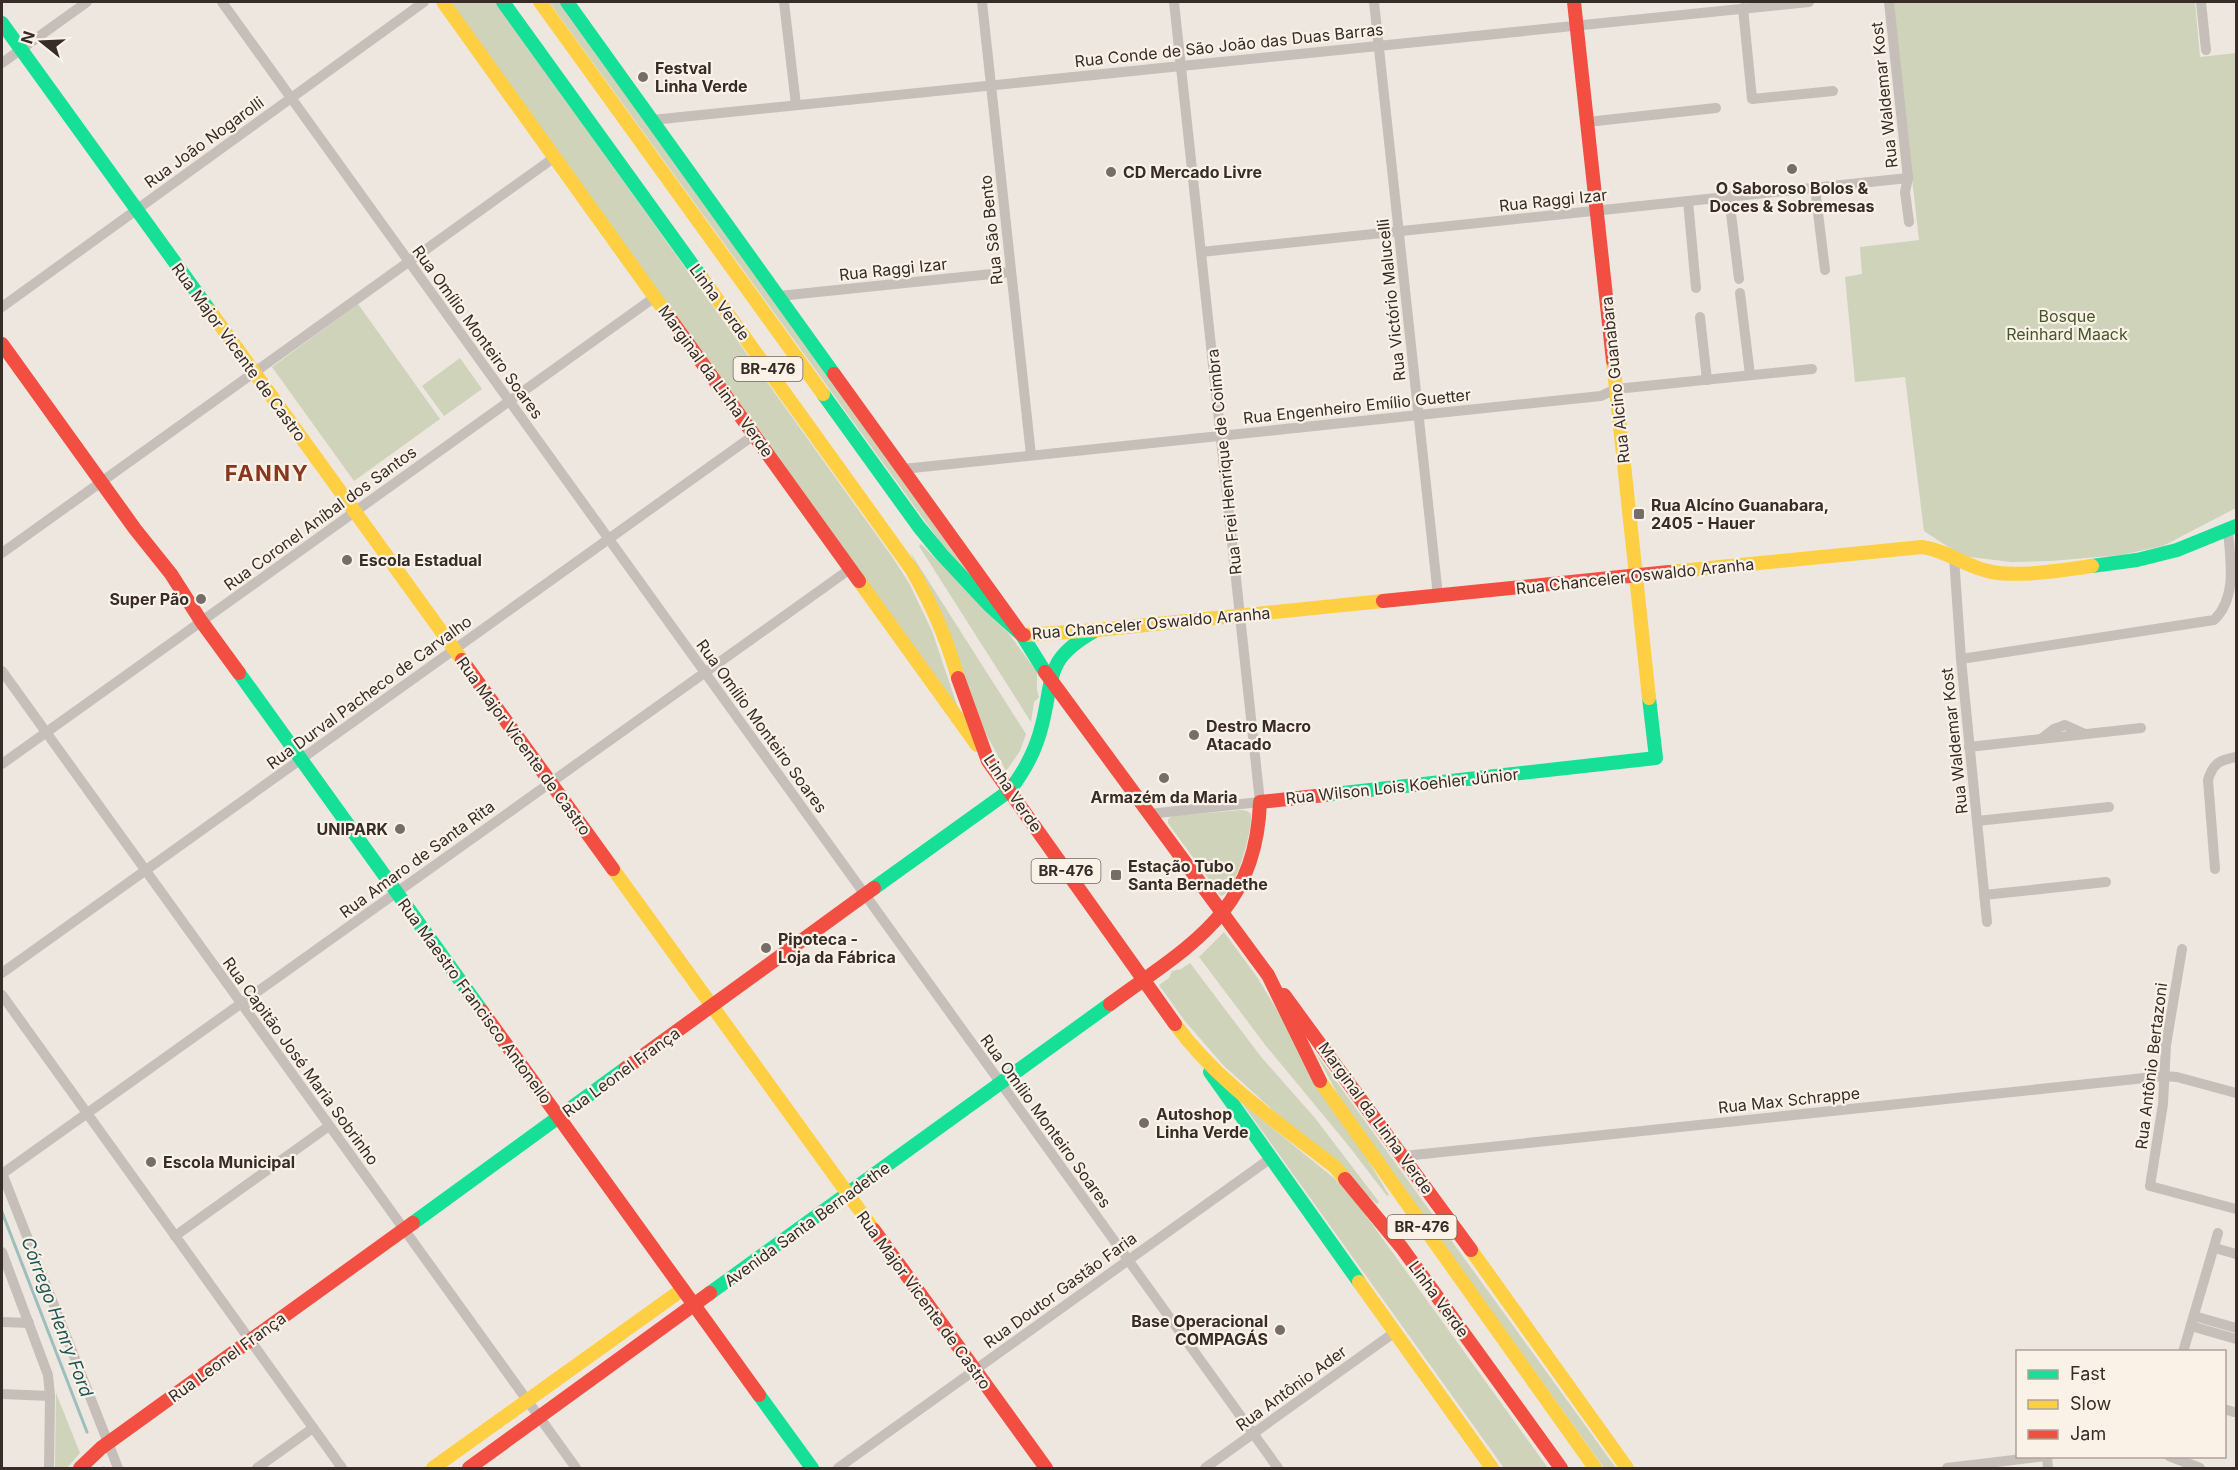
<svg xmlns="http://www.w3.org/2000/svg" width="2238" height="1470" font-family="Inter,sans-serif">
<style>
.green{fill:#ced3ba}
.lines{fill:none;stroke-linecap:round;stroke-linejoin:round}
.stream{stroke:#9cbfbe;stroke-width:3}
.street{stroke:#c6bfb9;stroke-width:10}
.fast{stroke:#16e098;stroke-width:14}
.slow{stroke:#ffcf43;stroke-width:14}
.jam{stroke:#f24e42;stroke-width:14}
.poi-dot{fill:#776d68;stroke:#faf1e7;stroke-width:2}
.labels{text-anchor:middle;stroke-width:4.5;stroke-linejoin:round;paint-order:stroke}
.shield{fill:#faf1e7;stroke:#726761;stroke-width:1.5}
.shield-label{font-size:15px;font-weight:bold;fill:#372c27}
.street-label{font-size:16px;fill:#372c27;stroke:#faf1e7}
.poi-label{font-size:16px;font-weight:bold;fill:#372c27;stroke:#faf1e7;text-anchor:start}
.park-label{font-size:16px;fill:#46562b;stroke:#faf1e7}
.water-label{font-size:18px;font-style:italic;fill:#1c5659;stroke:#faf1e7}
.district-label{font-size:22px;font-weight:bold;letter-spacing:1.5px;fill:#88371e;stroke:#faf1e7}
</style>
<rect width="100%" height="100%" fill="#ede7e0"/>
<!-- green -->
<g class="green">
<polygon points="448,2 495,2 893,558 909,583 932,631 958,708"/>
<polygon points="549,2 561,2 978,582 946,550"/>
<polygon points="1892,2 2195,2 2200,57 2236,53 2236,508 2163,546 2121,555 2051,561 2011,562 1962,556 1924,531 1905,377 1855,382 1845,277 1862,274 1860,247 1919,240"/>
<polygon points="358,304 440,419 354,481 272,367"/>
<polygon points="460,358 482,389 444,416 422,386"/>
<polygon points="921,544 1009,634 1037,672 1037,690 1039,697 1034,702 1031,722 919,546"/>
<polygon points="910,552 1026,734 1020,751 1006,771 985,732"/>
<path d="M1242,810l5,1 4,3c2,15 -16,79 -30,82l-53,-73v-4l5,-3z"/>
<polygon points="1224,932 1257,977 1389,1195 1387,1196 1348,1145 1266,1046 1199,957"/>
<polygon points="1190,963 1262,1058 1315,1118 1379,1202 1377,1204 1224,1066 1184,1020 1159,985 1169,978 1172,971 1181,969"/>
<polygon points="1315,1052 1616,1468 1604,1468 1343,1104"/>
<polygon points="1242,1103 1335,1179 1359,1206 1548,1468 1504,1468"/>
<polygon points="56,1393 80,1453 67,1468 55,1468"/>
</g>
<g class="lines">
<!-- stream -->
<g class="stream">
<polyline points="2,1212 87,1432"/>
<polyline points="103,1468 104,1468"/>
</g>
<!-- street -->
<g class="street">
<polyline points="222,2 1278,1468"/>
<polyline points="784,2 796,105"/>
<polyline points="982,2 1031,455"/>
<polyline points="1374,2 1438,596"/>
<polyline points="1889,2 1908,178 1905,192 1909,222"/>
<polyline points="2201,2 2206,50"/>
<polyline points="1743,8 1752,99 1833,91"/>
<polyline points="2,63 87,2"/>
<polyline points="652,120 1809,2"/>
<polyline points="1587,122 1716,108"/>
<polyline points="1815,188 1825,270"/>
<polyline points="1729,197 1739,279"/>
<polyline points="1688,201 1696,288"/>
<polyline points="1201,252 1908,178"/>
<polyline points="1740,293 1750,375"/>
<polyline points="779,296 1011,272"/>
<polyline points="2,307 424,2"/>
<polyline points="1700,317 1707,380"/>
<polyline points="903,469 1601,396 1616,389 1812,369"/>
<polyline points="2,553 555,157"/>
<polyline points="1954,557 1961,659 1987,922"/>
<path d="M1961,659l253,-39c24,-23 16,-61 14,-90"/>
<polyline points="2,671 576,1468"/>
<polyline points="2041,739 2054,729 2065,725 2085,734"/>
<polyline points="1969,747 2141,728"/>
<polyline points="2,764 655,297"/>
<polyline points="1149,814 1260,802 1174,2"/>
<polyline points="1977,821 2109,807"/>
<path d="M2215,869l-7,-89c5,-17 12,-20 28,-23"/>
<polyline points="1984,895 2106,882"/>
<polyline points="2182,949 2166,1045 2163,1104 2150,1186 2236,1209"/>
<polyline points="2,973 754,435"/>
<polyline points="2,995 342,1468"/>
<polyline points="1404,1156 2164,1076 2177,1077 2236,1093"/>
<polyline points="2,1173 118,1468"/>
<polyline points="2,1174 850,569"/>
<polyline points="175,1236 329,1126"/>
<polyline points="2215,1248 2236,1254"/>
<polyline points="2,1252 48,1375 50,1396 49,1468"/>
<polyline points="2194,1316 2236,1328"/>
<polyline points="2,1322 29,1323"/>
<polyline points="2191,1326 2236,1339"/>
<polyline points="2183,1352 2218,1233"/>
<polyline points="2,1394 50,1396"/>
<polyline points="2224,1409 2234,1412"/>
<polyline points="2047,1456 2048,1468"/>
<polyline points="2169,1456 2200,1468"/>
<polyline points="257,1468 313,1428"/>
<polyline points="838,1468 1271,1158"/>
<polyline points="1205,1468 1395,1332"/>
<polyline points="1947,1468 2046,1456"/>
</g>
<!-- fast -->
<g class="fast">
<polyline points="503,2 702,278"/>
<polyline points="567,2 834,374"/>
<polyline points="2,23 210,311"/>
<polyline points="823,394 919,527 942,555 989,605 1022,635 1045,672"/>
<polyline points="2092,566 2137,560 2177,550 2236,526"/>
<polyline points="239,673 482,1011"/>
<polyline points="1325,795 1656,758 1649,698"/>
<path d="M874,888l135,-97c16,-20 27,-41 33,-66 12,-47 2,-65 51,-93"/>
<polyline points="1210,1072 1359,1282"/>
<polyline points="413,1223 626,1068"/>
<polyline points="710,1293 1110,1004"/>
<polyline points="759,1395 812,1468"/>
</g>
<!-- slow -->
<g class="slow">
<polyline points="443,2 669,317"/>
<polyline points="540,2 823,394"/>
<path d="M702,278l210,292c21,37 34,67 46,108"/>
<polyline points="210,311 462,660"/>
<polyline points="1613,361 1649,698"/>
<path d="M1669,572l253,-25c23,3 40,17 62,23 28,9 78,0 108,-4"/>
<polyline points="859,581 977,745"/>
<polyline points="1024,635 1097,630 1383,601"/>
<polyline points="613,869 874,1230"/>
<path d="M1175,1024c42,58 105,100 160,143l10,12"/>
<polyline points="1320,1081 1595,1468"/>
<polyline points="1471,1250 1627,1468"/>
<polyline points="1359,1282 1492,1468"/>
<polyline points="433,1468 683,1289"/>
</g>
<!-- jam -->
<g class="jam">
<polyline points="1574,2 1613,361"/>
<polyline points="669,317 859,581"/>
<polyline points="2,344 135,529 171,574 201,621 239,673"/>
<polyline points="834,374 1022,635 1024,635"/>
<polyline points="1383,601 1669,572"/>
<polyline points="462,660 613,869"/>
<polyline points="1045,672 1268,975 1320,1081"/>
<polyline points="958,678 988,761 1175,1024"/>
<polyline points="1284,995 1471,1250"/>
<path d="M1110,1004c80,-59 146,-91 150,-202l65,-7"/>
<polyline points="482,1011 759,1395"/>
<polyline points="626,1068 874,888"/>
<polyline points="1345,1179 1402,1248 1561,1468"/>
<polyline points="874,1230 1046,1468"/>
<polyline points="80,1468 101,1448 413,1223"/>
<polyline points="469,1468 710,1293"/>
</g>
</g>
<!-- markers -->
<g class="poi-dot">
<circle cx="643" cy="77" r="6"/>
<circle cx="1792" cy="169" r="6"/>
<circle cx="1111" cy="172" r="6"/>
<rect x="1633" y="508" width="12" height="12" rx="3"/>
<circle cx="347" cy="560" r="6"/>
<circle cx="201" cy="599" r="6"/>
<circle cx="1194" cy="735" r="6"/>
<circle cx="1164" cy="778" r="6"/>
<circle cx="400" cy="829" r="6"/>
<rect x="1110" y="869" width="12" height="12" rx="3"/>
<circle cx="766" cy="948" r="6"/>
<circle cx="1144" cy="1123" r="6"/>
<circle cx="151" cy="1162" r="6"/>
<circle cx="1280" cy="1330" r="6"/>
</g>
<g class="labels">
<!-- shield labels -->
<g class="shield">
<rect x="733.5" y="357" width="69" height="24" rx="4.5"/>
<rect x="1031.5" y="859" width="69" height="24" rx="4.5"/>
<rect x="1387.5" y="1215" width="69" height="24" rx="4.5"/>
</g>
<g class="shield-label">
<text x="768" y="374">BR-476</text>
<text x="1066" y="876">BR-476</text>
<text x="1422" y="1232">BR-476</text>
</g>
<!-- street labels -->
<g class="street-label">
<text transform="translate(1229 45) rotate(-6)" y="6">Rua Conde de São João das Duas Barras</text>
<text transform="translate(1884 95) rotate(-96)" y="6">Rua Waldemar Kost</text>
<text transform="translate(204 142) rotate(-36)" y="6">Rua João Nogarolli</text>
<text transform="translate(1553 200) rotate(-6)" y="6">Rua Raggi Izar</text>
<text transform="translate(991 230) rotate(-96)" y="6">Rua São Bento</text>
<text transform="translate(893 269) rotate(-6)" y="6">Rua Raggi Izar</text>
<text transform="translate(1391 300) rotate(-96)" y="6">Rua Victório Malucelli</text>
<text transform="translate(720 302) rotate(54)" y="6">Linha Verde</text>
<text transform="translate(478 332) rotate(54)" y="6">Rua Omílio Monteiro Soares</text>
<text transform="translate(239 352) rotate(54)" y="6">Rua Major Vicente de Castro</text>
<text transform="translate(1615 380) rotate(-96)" y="6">Rua Alcino Guanabara</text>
<text transform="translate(716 381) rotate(54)" y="6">Marginal da Linha Verde</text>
<text transform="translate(1357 406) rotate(-6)" y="6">Rua Engenheiro Emílio Guetter</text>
<text transform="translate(1224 462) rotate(-96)" y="6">Rua Frei Henrique de Coimbra</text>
<text transform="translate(320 518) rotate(-36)" y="6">Rua Coronel Aníbal dos Santos</text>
<text transform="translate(1635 576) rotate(-6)" y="6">Rua Chanceler Oswaldo Aranha</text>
<text transform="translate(1151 623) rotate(-5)" y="6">Rua Chanceler Oswaldo Aranha</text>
<text transform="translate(369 692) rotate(-36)" y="6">Rua Durval Pacheco de Carvalho</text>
<text transform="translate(762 726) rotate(54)" y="6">Rua Omílio Monteiro Soares</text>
<text transform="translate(1954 741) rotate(-96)" y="6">Rua Waldemar Kost</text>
<text transform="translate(524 746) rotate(54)" y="6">Rua Major Vicente de Castro</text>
<text transform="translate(1402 786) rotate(-6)" y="6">Rua Wilson Lois Koehler Júnior</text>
<text transform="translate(1013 793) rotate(56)" y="6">Linha Verde</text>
<text transform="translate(417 859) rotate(-36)" y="6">Rua Amaro de Santa Rita</text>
<text transform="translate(475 1001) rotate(54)" y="6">Rua Maestro Francisco Antonello</text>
<text transform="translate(301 1061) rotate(54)" y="6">Rua Capitão José Maria Sobrinho</text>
<text transform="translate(2151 1066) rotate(-83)" y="6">Rua Antônio Bertazoni</text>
<text transform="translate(621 1072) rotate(-36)" y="6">Rua Leonel França</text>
<text transform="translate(1789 1100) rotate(-6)" y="6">Rua Max Schrappe</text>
<text transform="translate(1376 1118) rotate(54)" y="6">Marginal da Linha Verde</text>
<text transform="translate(1046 1121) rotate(54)" y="6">Rua Omílio Monteiro Soares</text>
<text transform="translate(807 1224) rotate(-36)" y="6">Avenida Santa Bernadethe</text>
<text transform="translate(1060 1290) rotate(-36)" y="6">Rua Doutor Gastão Faria</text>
<text transform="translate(1439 1299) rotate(54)" y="6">Linha Verde</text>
<text transform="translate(924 1300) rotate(54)" y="6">Rua Major Vicente de Castro</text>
<text transform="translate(227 1357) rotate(-36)" y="6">Rua Leonel França</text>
<text transform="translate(1291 1388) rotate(-36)" y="6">Rua Antônio Ader</text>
</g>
<!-- poi labels -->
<g class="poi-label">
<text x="655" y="74">Festval<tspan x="655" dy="18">Linha Verde</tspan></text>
<text x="1123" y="178">CD Mercado Livre</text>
<text x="1792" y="194" text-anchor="middle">O Saboroso Bolos &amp;<tspan x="1792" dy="18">Doces &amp; Sobremesas</tspan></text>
<text x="1651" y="511">Rua Alcíno Guanabara,<tspan x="1651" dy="18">2405 - Hauer</tspan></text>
<text x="359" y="566">Escola Estadual</text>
<text x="189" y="605" text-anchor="end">Super Pão</text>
<text x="1206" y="732">Destro Macro<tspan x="1206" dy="18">Atacado</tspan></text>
<text x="1164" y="803" text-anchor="middle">Armazém da Maria</text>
<text x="388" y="835" text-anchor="end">UNIPARK</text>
<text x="1128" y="872">Estação Tubo<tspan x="1128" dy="18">Santa Bernadethe</tspan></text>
<text x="778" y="945">Pipoteca -<tspan x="778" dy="18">Loja da Fábrica</tspan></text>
<text x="1156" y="1120">Autoshop<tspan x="1156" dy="18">Linha Verde</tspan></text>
<text x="163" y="1168">Escola Municipal</text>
<text x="1268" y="1327" text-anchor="end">Base Operacional<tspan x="1268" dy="18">COMPAGÁS</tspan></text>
</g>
<!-- park labels -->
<g class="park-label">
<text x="2067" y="322">Bosque<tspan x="2067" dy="18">Reinhard Maack</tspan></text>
</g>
<!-- water labels -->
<g class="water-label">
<text transform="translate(57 1317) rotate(69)" y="6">Córrego Henry Ford</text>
</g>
<!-- district labels -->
<g class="district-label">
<text x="267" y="481">FANNY</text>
</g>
</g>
<!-- border -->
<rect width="2238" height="1470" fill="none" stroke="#372c27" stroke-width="6"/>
<!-- legend -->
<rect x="2016" y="1350" width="210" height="108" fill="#faf1e7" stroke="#aca29a" stroke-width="1.5"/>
<rect x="2028" y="1370" width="30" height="9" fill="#16e098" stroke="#aca29a" stroke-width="1.5"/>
<text x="2070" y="1380" font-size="18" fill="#372c27">Fast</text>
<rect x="2028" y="1400" width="30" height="9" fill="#ffcf43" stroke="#aca29a" stroke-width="1.5"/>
<text x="2070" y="1410" font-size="18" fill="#372c27">Slow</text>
<rect x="2028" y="1430" width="30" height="9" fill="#f24e42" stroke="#aca29a" stroke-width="1.5"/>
<text x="2070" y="1440" font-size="18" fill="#372c27">Jam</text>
<!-- north arrow -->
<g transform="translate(42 42) rotate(288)" stroke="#faf1e7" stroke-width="4.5" paint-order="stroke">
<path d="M0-4.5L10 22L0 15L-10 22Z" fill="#372c27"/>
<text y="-9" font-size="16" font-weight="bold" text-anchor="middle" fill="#372c27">N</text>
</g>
</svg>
